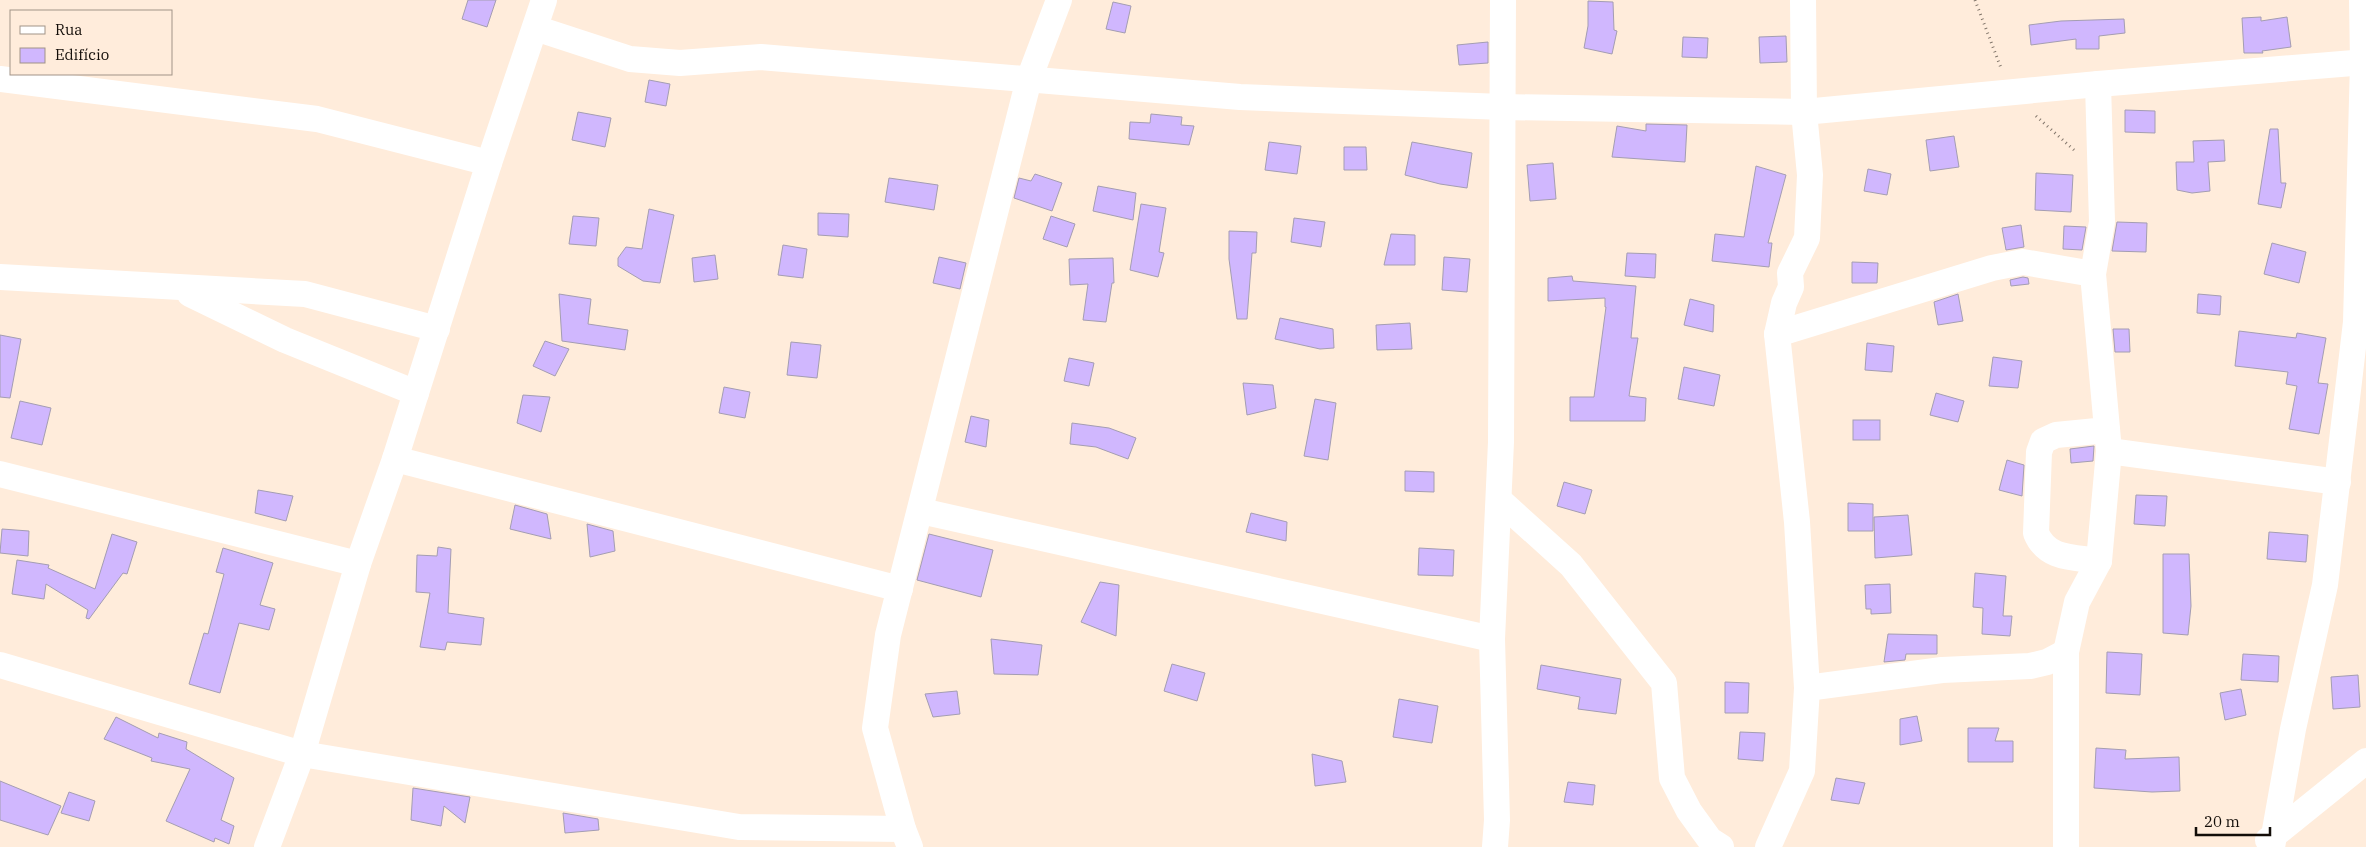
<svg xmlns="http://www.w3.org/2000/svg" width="2366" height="847" font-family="'IBM Plex Serif',serif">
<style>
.building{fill:#d0b7fe;stroke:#a49db2}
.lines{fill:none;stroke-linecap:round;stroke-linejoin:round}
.path{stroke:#82766b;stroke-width:3;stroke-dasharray:1 4;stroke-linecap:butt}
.minor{stroke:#fff;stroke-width:26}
</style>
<rect width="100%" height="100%" fill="#ffecdb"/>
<!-- building -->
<g class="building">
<polygon points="468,0 496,0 487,27 462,19"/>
<polygon points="1588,1 1613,2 1614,30 1617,31 1612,54 1584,48 1588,26"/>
<polygon points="1113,2 1131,6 1125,33 1106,29"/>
<polygon points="2261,17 2261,21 2287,17 2291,47 2262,51 2263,53 2244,53 2242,18"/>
<polygon points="2124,19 2125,33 2099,36 2099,49 2076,49 2076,39 2031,45 2029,25 2061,21"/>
<polygon points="1786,36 1787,62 1760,63 1759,37"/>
<polygon points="1683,37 1708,38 1707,58 1682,57"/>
<polygon points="1488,42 1488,63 1459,65 1457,45"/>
<polygon points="649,80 670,84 666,106 645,102"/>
<polygon points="2125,110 2155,111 2155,133 2125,132"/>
<polygon points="578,112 611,118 605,147 572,140"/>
<polygon points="1151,114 1182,117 1181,125 1194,126 1189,145 1129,139 1130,122 1150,123"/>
<polygon points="1646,124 1687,125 1685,162 1612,157 1617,126 1646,131"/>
<polygon points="2270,129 2278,129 2281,183 2286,183 2281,208 2258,204"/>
<polygon points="1954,136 1959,167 1930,171 1926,140"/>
<polygon points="2224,140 2225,161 2208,162 2210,191 2192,193 2177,190 2176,162 2194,162 2193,141"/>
<polygon points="1269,142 1301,146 1297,174 1265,170"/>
<polygon points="1412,142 1472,153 1467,188 1440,184 1405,175"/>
<polygon points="1344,147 1366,147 1367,170 1344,170"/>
<polygon points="1553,163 1556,199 1530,201 1527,165"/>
<polygon points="1756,166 1786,175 1768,243 1772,243 1769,267 1712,261 1715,234 1744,237"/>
<polygon points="1868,169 1891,174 1887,195 1864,191"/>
<polygon points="2036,173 2073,175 2071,212 2035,210"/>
<polygon points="1035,174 1062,183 1052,211 1014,198 1019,178 1031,181"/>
<polygon points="889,178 938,185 934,210 885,202"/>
<polygon points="1098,186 1136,193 1133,220 1093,211"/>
<polygon points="1141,204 1166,208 1159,252 1164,253 1158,277 1130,270"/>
<polygon points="649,209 674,215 660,283 643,281 618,266 618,258 626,247 642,249"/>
<polygon points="818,213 849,214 848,237 818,235"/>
<polygon points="573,216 599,218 596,246 569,244"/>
<polygon points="1051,216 1075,224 1067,247 1043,239"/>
<polygon points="1294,218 1325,222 1321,247 1291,242"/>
<polygon points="2117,222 2147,223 2146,252 2112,251"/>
<polygon points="2021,225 2024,247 2006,250 2002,228"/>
<polygon points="2064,226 2086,227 2082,250 2063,249"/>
<polygon points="1229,231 1257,232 1256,253 1252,253 1247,319 1237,319 1229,259"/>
<polygon points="1391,234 1415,235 1415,265 1384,265"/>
<polygon points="2272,243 2306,252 2299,283 2264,274"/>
<polygon points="783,245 807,249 803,278 778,275"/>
<polygon points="1627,253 1656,254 1655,278 1625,276"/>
<polygon points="715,255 718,279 694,282 692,258"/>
<polygon points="939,257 966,263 960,289 933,283"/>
<polygon points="1444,257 1470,259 1467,292 1442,290"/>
<polygon points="1113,258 1114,283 1112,283 1106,322 1083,320 1088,284 1070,285 1069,259"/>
<polygon points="1852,262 1878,263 1877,283 1852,283"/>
<polygon points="1572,276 1573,281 1636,286 1631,338 1638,338 1629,396 1646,398 1645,421 1570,421 1570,397 1594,397 1606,307 1605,307 1605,298 1548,301 1548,278"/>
<polygon points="2023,277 2028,278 2029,284 2011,286 2010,280"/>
<polygon points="559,294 591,299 588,324 628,330 625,350 562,341"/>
<polygon points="1958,294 1963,321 1938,325 1934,302"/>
<polygon points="2198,294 2221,296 2220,315 2197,313"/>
<polygon points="1690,299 1714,305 1713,332 1684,325"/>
<polygon points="1280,318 1333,329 1334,348 1320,349 1275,339"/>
<polygon points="1410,323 1412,349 1377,350 1376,325"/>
<polygon points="2113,329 2129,329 2130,352 2115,352"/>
<polygon points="2239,331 2296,338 2297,333 2326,338 2318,383 2328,384 2319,434 2289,429 2297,386 2286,384 2288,372 2235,366"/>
<polygon points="0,335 21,339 10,398 0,397"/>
<polygon points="545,341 569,349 555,376 533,366"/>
<polygon points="791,342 821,345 817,378 787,375"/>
<polygon points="1867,343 1894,346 1892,372 1865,370"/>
<polygon points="1993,357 2022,361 2018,388 1989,386"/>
<polygon points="1069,358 1094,363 1089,386 1064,381"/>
<polygon points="1684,367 1720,375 1714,406 1678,399"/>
<polygon points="1243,383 1273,385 1276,408 1247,415"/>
<polygon points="724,387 750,392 745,418 719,413"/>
<polygon points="1936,393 1964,401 1958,422 1930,415"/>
<polygon points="523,395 550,397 541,432 517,423"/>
<polygon points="1315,399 1336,403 1328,460 1304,456"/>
<polygon points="20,401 51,408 42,445 11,438"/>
<polygon points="971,416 989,420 986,447 965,442"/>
<rect x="1853" y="420" width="27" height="20"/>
<polygon points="1072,423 1109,428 1136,438 1128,459 1096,447 1070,444"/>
<polygon points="2094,446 2093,461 2071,463 2070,449"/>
<polygon points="2007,460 2024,465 2022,496 1999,490"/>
<polygon points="1405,471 1434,472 1434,492 1405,491"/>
<polygon points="1564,482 1592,490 1585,514 1557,506"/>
<polygon points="258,490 293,496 286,521 255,513"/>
<polygon points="2136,495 2167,496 2165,526 2134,524"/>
<polygon points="1848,503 1873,504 1873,531 1848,531"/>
<polygon points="515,505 547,514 551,539 510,529"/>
<polygon points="1251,513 1287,522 1286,541 1246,532"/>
<polygon points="1908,515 1912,555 1875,558 1874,517"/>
<polygon points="587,524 613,531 615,551 590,557"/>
<polygon points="2,529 29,531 28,556 0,553"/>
<polygon points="2269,532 2308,535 2306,562 2267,559"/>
<polygon points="112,534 137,542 127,574 123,573 89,619 86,618 88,610 46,584 44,599 12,594 17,560 49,565 48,568 95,589"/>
<polygon points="929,534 993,550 981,597 917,580"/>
<polygon points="438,547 451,549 448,613 484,618 481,645 447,642 445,650 420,647 430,593 416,592 417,555 437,556"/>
<polygon points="223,548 273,563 260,605 275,609 269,630 239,623 220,693 189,684 204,633 208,634 224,574 216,572"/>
<polygon points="1419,548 1454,550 1453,576 1418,575"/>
<polygon points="2163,554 2189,554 2191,606 2188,635 2163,633"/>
<polygon points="1975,573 2006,576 2003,616 2012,616 2010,636 1982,634 1983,608 1973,607"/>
<polygon points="1100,582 1119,585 1116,636 1081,622"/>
<polygon points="1890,584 1891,613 1871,614 1871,609 1866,609 1865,585"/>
<polygon points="1888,634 1937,635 1937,654 1906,654 1905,660 1884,662"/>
<polygon points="991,639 1042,645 1038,675 994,674"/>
<polygon points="2107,652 2142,654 2140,695 2106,693"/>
<polygon points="2243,654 2279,656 2278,682 2241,680"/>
<polygon points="1172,664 1205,673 1197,701 1164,691"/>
<polygon points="1541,665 1621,679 1616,714 1578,709 1580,697 1537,689"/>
<polygon points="2358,675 2360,707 2333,709 2331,677"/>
<polygon points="1725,682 1749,683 1748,713 1725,713"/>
<polygon points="2241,689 2246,715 2225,720 2220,693"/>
<polygon points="957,691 960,714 933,717 925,694"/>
<polygon points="1399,699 1438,706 1432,743 1393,737"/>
<polygon points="1917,716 1922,741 1900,745 1900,719"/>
<polygon points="116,717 158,738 159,733 187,742 186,749 234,778 221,820 234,826 229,844 215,838 214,842 166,821 190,769 151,761 152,758 104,739"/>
<polygon points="1968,728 1999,728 1995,741 2013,741 2013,762 1968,762"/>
<polygon points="1740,732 1765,733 1763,761 1738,759"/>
<polygon points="2096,748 2126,750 2125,759 2179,757 2180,791 2152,792 2094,788"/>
<polygon points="1312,754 1342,761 1346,782 1315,786"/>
<polygon points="1836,778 1865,783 1859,804 1831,800"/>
<polygon points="0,781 61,806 48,835 0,820"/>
<polygon points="1568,782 1595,785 1593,805 1564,802"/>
<polygon points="413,788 470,797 465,823 444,806 441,826 411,820"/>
<polygon points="69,792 95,801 89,821 61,813"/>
<polygon points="563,813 598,819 599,830 565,833"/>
</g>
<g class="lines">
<!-- path -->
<g class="path">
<polyline points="1975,0 2001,68"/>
<polyline points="2036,116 2074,150"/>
</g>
<!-- minor -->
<g class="minor">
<polyline points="535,28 630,59 680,63 761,57 1240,97 1503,107 1804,112 2098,84 2366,62"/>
<polyline points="0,79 317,119 489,163"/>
<polyline points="0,277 305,294 437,329"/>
<polyline points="190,294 285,340 416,393"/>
<polyline points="1777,334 1992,268 2023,262 2093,274"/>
<polyline points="2109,451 2338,482"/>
<polyline points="395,459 900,589"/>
<polyline points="0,474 358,564"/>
<polyline points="1499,500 1571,565 1664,683 1672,778 1689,811 1710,840 1721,847"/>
<polyline points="921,511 1492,639"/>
<path d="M2099,561c-25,-4 -52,-1 -63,-28l3,-81 4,-11 13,-6 51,-5"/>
<polyline points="0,665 302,754 739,827 903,829"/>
<polyline points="1807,688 1942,670 2030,666 2047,662 2066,652"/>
<polyline points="2268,840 2366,761"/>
<polyline points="267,847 302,754 358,564 395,459 489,163 544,0"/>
<polyline points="910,847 903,829 875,728 888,635 1029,79 1059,0"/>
<polyline points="1495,847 1497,820 1492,639 1501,442 1503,0"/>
<polyline points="1768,847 1802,771 1807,688 1797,522 1777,334 1784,303 1791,287 1790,273 1807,238 1810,175 1804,112 1803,0"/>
<polyline points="2066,847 2066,652 2077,602 2099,561 2109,451 2093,274 2102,222 2098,84"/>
<polyline points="2272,847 2293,729 2325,585 2356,322 2363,62 2362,0"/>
</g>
</g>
<!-- legend -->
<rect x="10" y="10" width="162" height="65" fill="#ffecdb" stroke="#a19387"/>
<rect x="20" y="26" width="25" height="8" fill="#ffffff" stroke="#a19387"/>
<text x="55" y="35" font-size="15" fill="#130d08">Rua</text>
<rect x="20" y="48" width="25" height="15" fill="#d0b7fe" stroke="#a19387"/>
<text x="55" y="60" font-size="15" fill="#130d08">Edifício</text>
<!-- scale -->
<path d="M2196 827v8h74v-8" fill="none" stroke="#130d08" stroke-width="2.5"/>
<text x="2204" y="827" font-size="15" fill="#130d08" stroke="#ffecdb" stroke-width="4" paint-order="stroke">20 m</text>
</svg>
